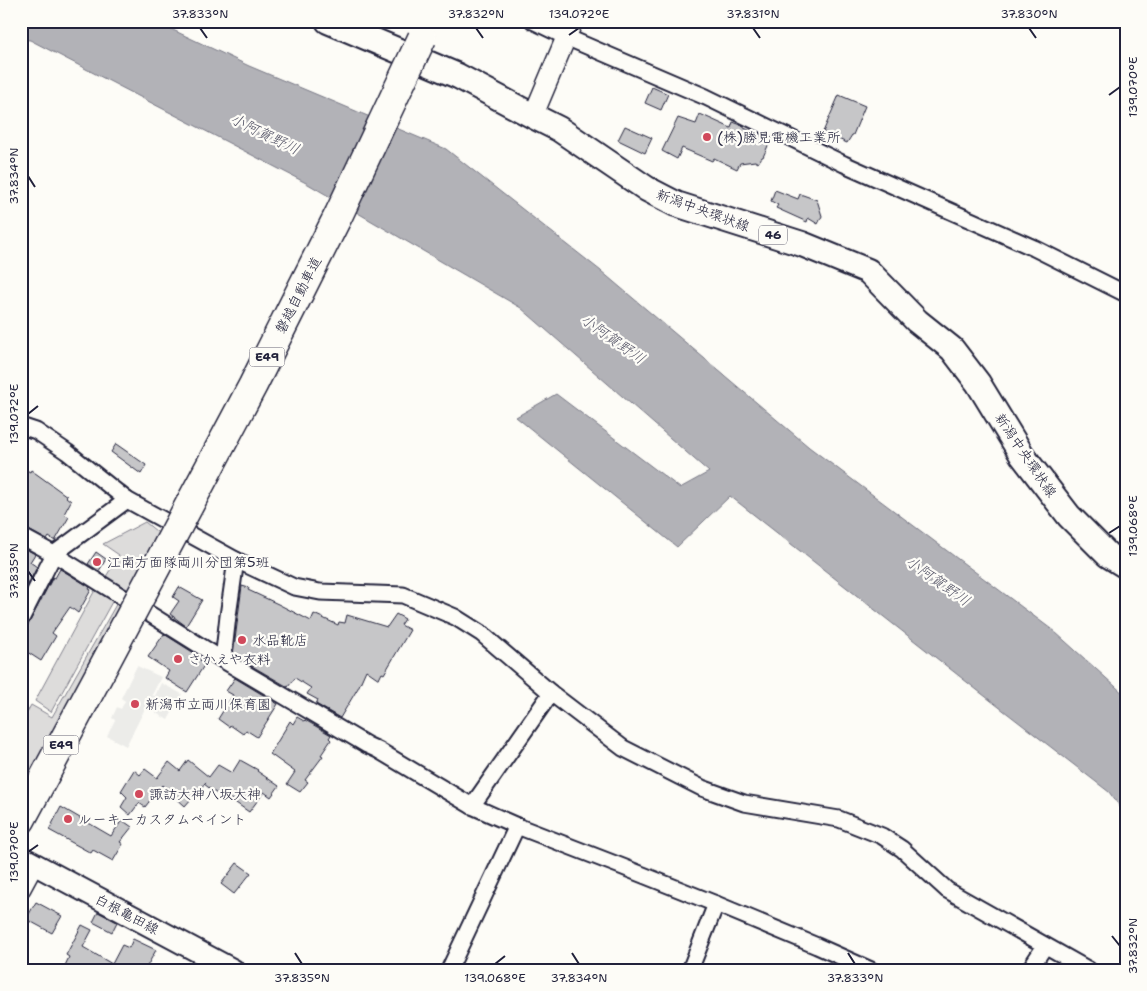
<svg xmlns="http://www.w3.org/2000/svg" width="1147" height="991" font-family="'Shantell Sans','Klee One',sans-serif">
<style>
.built{fill:#ecece9}
.green{fill:#dddcdb;stroke:#807f8b}
.water{fill:#b2b2b7;stroke:#787885}
.building{fill:#c6c6c8;stroke:#22223b}
.lines{fill:none;stroke-linecap:round;stroke-linejoin:round}
.minor-casing{stroke:#22223b;stroke-width:19}
.tertiary-casing{stroke:#22223b;stroke-width:22}
.secondary-casing{stroke:#22223b;stroke-width:25}
.primary-casing{stroke:#22223b;stroke-width:28}
.motorway-casing{stroke:#22223b;stroke-width:31}
.minor{stroke:#fdfcf7;stroke-width:15}
.tertiary{stroke:#fdfcf7;stroke-width:19}
.secondary{stroke:#fdfcf7;stroke-width:21}
.primary{stroke:#fdfcf7;stroke-width:24}
.motorway{stroke:#fdfcf7;stroke-width:28}
.motorway-bridge-casing{stroke:#22223b;stroke-width:31;stroke-linecap:butt}
.motorway-bridge{stroke:#fdfcf7;stroke-width:28}
.ticks{fill:none;stroke:#22223b;stroke-width:2}
.poi-dot{fill:#d1495b;stroke:#fdfcf7;stroke-width:2}
.labels{text-anchor:middle;stroke-width:4.5;stroke-linejoin:round;paint-order:stroke}
.shield{fill:#fdfcf7;stroke:#646373;stroke-width:1}
.shield-label{font-size:12px;font-weight:bold;fill:#22223b}
.poi-label{font-size:14px;fill:#22223b;stroke:#fdfcf7;text-anchor:start}
.street-label{font-size:14px;fill:#22223b;stroke:#fdfcf7}
.water-label{font-size:15px;font-style:italic;fill:#545466;stroke:#fdfcf7}
.neatline{fill:none;stroke:#22223b;stroke-width:2}
.ticks-label{font-size:12px;text-anchor:middle;fill:#22223b}
</style>
<rect width="100%" height="100%" fill="#fdfcf7"/>
<filter id="ink" filterUnits="userSpaceOnUse"><feTurbulence type="fractalNoise" baseFrequency=".02" numOctaves="2"/><feDisplacementMap in="SourceGraphic" scale="10" xChannelSelector="R" yChannelSelector="G"/><feConvolveMatrix kernelMatrix="1 2 1 2 8 2 1 2 1" color-interpolation-filters="sRGB"/></filter>
<g filter="url(#ink)">
<!-- built -->
<polygon class="built" points="137,666 161,677 152,695 155,696 161,683 182,694 168,720 156,713 159,706 149,701 126,746 107,736 115,720 112,718 117,707 121,709 125,701 121,698"/>
<!-- green -->
<g class="green">
<polygon points="145,522 162,536 127,595 104,580 119,555 103,544"/>
<polygon points="95,590 113,600 51,712 35,701"/>
<polygon points="118,601 125,606 21,796 21,723 31,705 52,717"/>
</g>
<!-- water -->
<polygon class="water" points="21,21 154,21 249,66 446,149 601,271 809,447 1055,632 1126,696 1126,815 1109,792 977,690 730,496 677,547 516,417 556,394 680,488 709,472 521,308 308,184 30,40 21,39"/>
<!-- building -->
<g class="building">
<polygon points="652,87 668,94 661,110 645,103"/>
<polygon points="839,95 865,106 853,135 852,135 847,143 823,132"/>
<polygon points="700,114 731,128 733,122 744,126 744,128 771,139 763,157 762,157 758,163 755,161 740,163 737,169 714,158 712,161 682,148 677,159 662,151 678,118 696,124"/>
<polygon points="625,126 652,138 645,153 618,140"/>
<polygon points="775,190 798,199 800,194 817,200 822,216 818,224 808,218 807,222 776,208 778,205 771,201"/>
<polygon points="116,444 146,465 141,474 111,452"/>
<polygon points="21,467 30,472 31,470 67,496 66,497 71,501 64,514 69,517 55,541 49,537 47,540 25,528 21,527"/>
<polygon points="24,548 35,554 30,562 37,567 21,598 21,554"/>
<polygon points="96,552 106,559 99,571 88,564"/>
<polygon points="60,569 90,587 89,589 91,590 78,613 70,607 52,633 56,636 41,661 21,648 21,628 26,627 29,623 53,577 55,578"/>
<polygon points="242,586 249,588 248,590 278,604 311,621 314,614 338,625 339,622 345,623 347,615 387,627 396,614 405,619 401,625 410,630 384,674 382,673 379,679 366,670 358,688 340,718 316,704 318,700 307,694 311,688 295,678 288,687 233,655"/>
<polygon points="179,587 202,600 186,626 170,614 179,601 173,597"/>
<polygon points="164,634 202,658 200,660 205,664 187,692 165,678 169,671 148,657"/>
<polygon points="235,678 278,704 257,737 246,730 243,734 230,725 229,727 218,719 233,695 226,691"/>
<polygon points="297,717 304,721 305,720 331,735 329,738 331,740 321,755 323,756 305,780 308,782 300,792 287,784 295,772 270,754 290,721 293,724"/>
<polygon points="188,760 209,777 218,765 232,773 240,760 258,770 257,771 279,786 271,797 264,792 249,812 223,794 221,797 204,784 206,782 185,806 162,785 145,807 139,803 130,815 121,807 127,797 121,791 134,770 140,775 145,769 157,778 169,762 180,771"/>
<polygon points="61,807 111,836 122,820 132,827 120,842 123,844 113,861 93,850 91,853 49,830"/>
<polygon points="237,863 251,873 234,894 221,884"/>
<polygon points="36,902 62,916 52,933 26,919"/>
<polygon points="98,912 117,922 112,932 93,922"/>
<polygon points="82,925 92,930 83,947 112,964 122,945 129,948 133,939 156,950 145,970 63,970 69,957 66,955"/>
</g>
<g class="lines">
<!-- minor casing -->
<g class="minor-casing">
<g id="minor">
<polyline points="533,21 566,37 706,97 844,164 1034,248 1126,294"/>
<polyline points="21,426 36,431 67,452 127,500 236,560 294,587 320,592 403,595 455,617 482,634 551,693 623,748 702,788 744,803 839,819 882,836 902,849 947,890 1089,970"/>
<polyline points="21,536 54,554 223,660 367,745 378,750 472,806 517,826 623,867 716,904 817,946 871,970"/>
<polyline points="21,619 54,554 127,500"/>
<polyline points="223,660 228,616 236,560"/>
<polyline points="472,806 551,693"/>
<polyline points="449,970 517,826"/>
<polyline points="690,970 716,904"/>
<polyline points="1029,970 1045,946"/>
</g>
</g>
<!-- tertiary casing -->
<g class="tertiary-casing">
<g id="tertiary">
<polyline points="533,116 573,21"/>
<polyline points="21,888 34,864"/>
</g>
</g>
<!-- secondary casing -->
<g class="secondary-casing">
<polyline id="secondary" points="21,857 233,970"/>
</g>
<!-- primary casing -->
<g class="primary-casing">
<polyline id="primary" points="328,21 458,76 533,116 559,129 647,189 676,204 802,244 868,271 917,321 952,349 978,383 1022,455 1069,516 1108,555 1126,566"/>
</g>
<!-- motorway casing -->
<g class="motorway-casing">
<polyline id="motorway" points="21,820 101,671"/>
</g>
<!-- minor -->
<use href="#minor" class="minor"/>
<!-- tertiary -->
<use href="#tertiary" class="tertiary"/>
<!-- secondary -->
<use href="#secondary" class="secondary"/>
<!-- primary -->
<use href="#primary" class="primary"/>
<!-- motorway -->
<use href="#motorway" class="motorway"/>
<!-- motorway-bridge casing -->
<g class="motorway-bridge-casing">
<polyline id="motorway-bridge" points="101,671 253,385 339,214 422,38"/>
</g>
<!-- motorway-bridge -->
<use href="#motorway-bridge" class="motorway-bridge"/>
</g>
</g>
<!-- ticks -->
<path class="ticks" d="M200,28l7,10M476,28l7,10M753,28l7,10M1029,28l7,10M569,35l10,-7M1109,95l11,-8M28,176l7,11M28,414l10,-8M1109,533l11,-7M28,571l7,10M28,852l10,-7M1112,936l8,10M295,953l7,11M572,953l7,11M848,953l7,11M495,964l10,-8"/>
<!-- markers -->
<g class="poi-dot">
<circle cx="707" cy="137" r="5"/>
<circle cx="97" cy="562" r="5"/>
<circle cx="242" cy="640" r="5"/>
<circle cx="178" cy="659" r="5"/>
<circle cx="135" cy="704" r="5"/>
<circle cx="139" cy="794" r="5"/>
<circle cx="68" cy="819" r="5"/>
</g>
<g class="labels">
<!-- shield labels -->
<g class="shield">
<rect x="759" y="225.5" width="28" height="19" rx="4"/>
<rect x="249.5" y="347.5" width="35" height="19" rx="4"/>
<rect x="43.5" y="735.5" width="35" height="19" rx="4"/>
</g>
<g class="shield-label">
<text x="773" y="239">46</text>
<text x="267" y="361">E49</text>
<text x="61" y="749">E49</text>
</g>
<!-- poi labels -->
<g class="poi-label">
<text x="717" y="142">(株)勝見電機工業所</text>
<text x="107" y="567">江南方面隊両川分団第5班</text>
<text x="252" y="645">水品靴店</text>
<text x="188" y="664">さかえや衣料</text>
<text x="145" y="709">新潟市立両川保育園</text>
<text x="149" y="799">諏訪大神八坂大神</text>
<text x="78" y="824">ルーキーカスタムペイント</text>
</g>
<!-- street labels -->
<g class="street-label">
<text transform="translate(703 210) rotate(20)" y="5">新潟中央環状線</text>
<text transform="translate(298 295) rotate(-63)" y="5">磐越自動車道</text>
<text transform="translate(1026 455) rotate(56)" y="5">新潟中央環状線</text>
<text transform="translate(127 914) rotate(28)" y="5">白根亀田線</text>
</g>
<!-- water labels -->
<g class="water-label">
<text transform="translate(265 134) rotate(26)" y="5">小阿賀野川</text>
<text transform="translate(613 339) rotate(35)" y="5">小阿賀野川</text>
<text transform="translate(938 581) rotate(35)" y="5">小阿賀野川</text>
</g>
</g>
<!-- margin -->
<rect width="1147" height="991" fill="none" stroke="#fdfcf7" stroke-width="55"/>
<rect x="28" y="28" width="1092" height="936" class="neatline"/>
<g class="ticks-label">
<text x="200" y="18">37.833°N</text>
<text x="476" y="18">37.832°N</text>
<text x="579" y="18">139.072°E</text>
<text x="753" y="18">37.831°N</text>
<text x="1029" y="18">37.830°N</text>
<text transform="translate(1133 87) rotate(-90)" y="4">139.070°E</text>
<text transform="translate(14 176) rotate(-90)" y="4">37.834°N</text>
<text transform="translate(14 414) rotate(-90)" y="4">139.072°E</text>
<text transform="translate(1133 526) rotate(-90)" y="4">139.068°E</text>
<text transform="translate(14 571) rotate(-90)" y="4">37.835°N</text>
<text transform="translate(14 852) rotate(-90)" y="4">139.070°E</text>
<text transform="translate(1133 946) rotate(-90)" y="4">37.832°N</text>
<text x="302" y="982">37.835°N</text>
<text x="495" y="982">139.068°E</text>
<text x="579" y="982">37.834°N</text>
<text x="855" y="982">37.833°N</text>
</g>
</svg>
